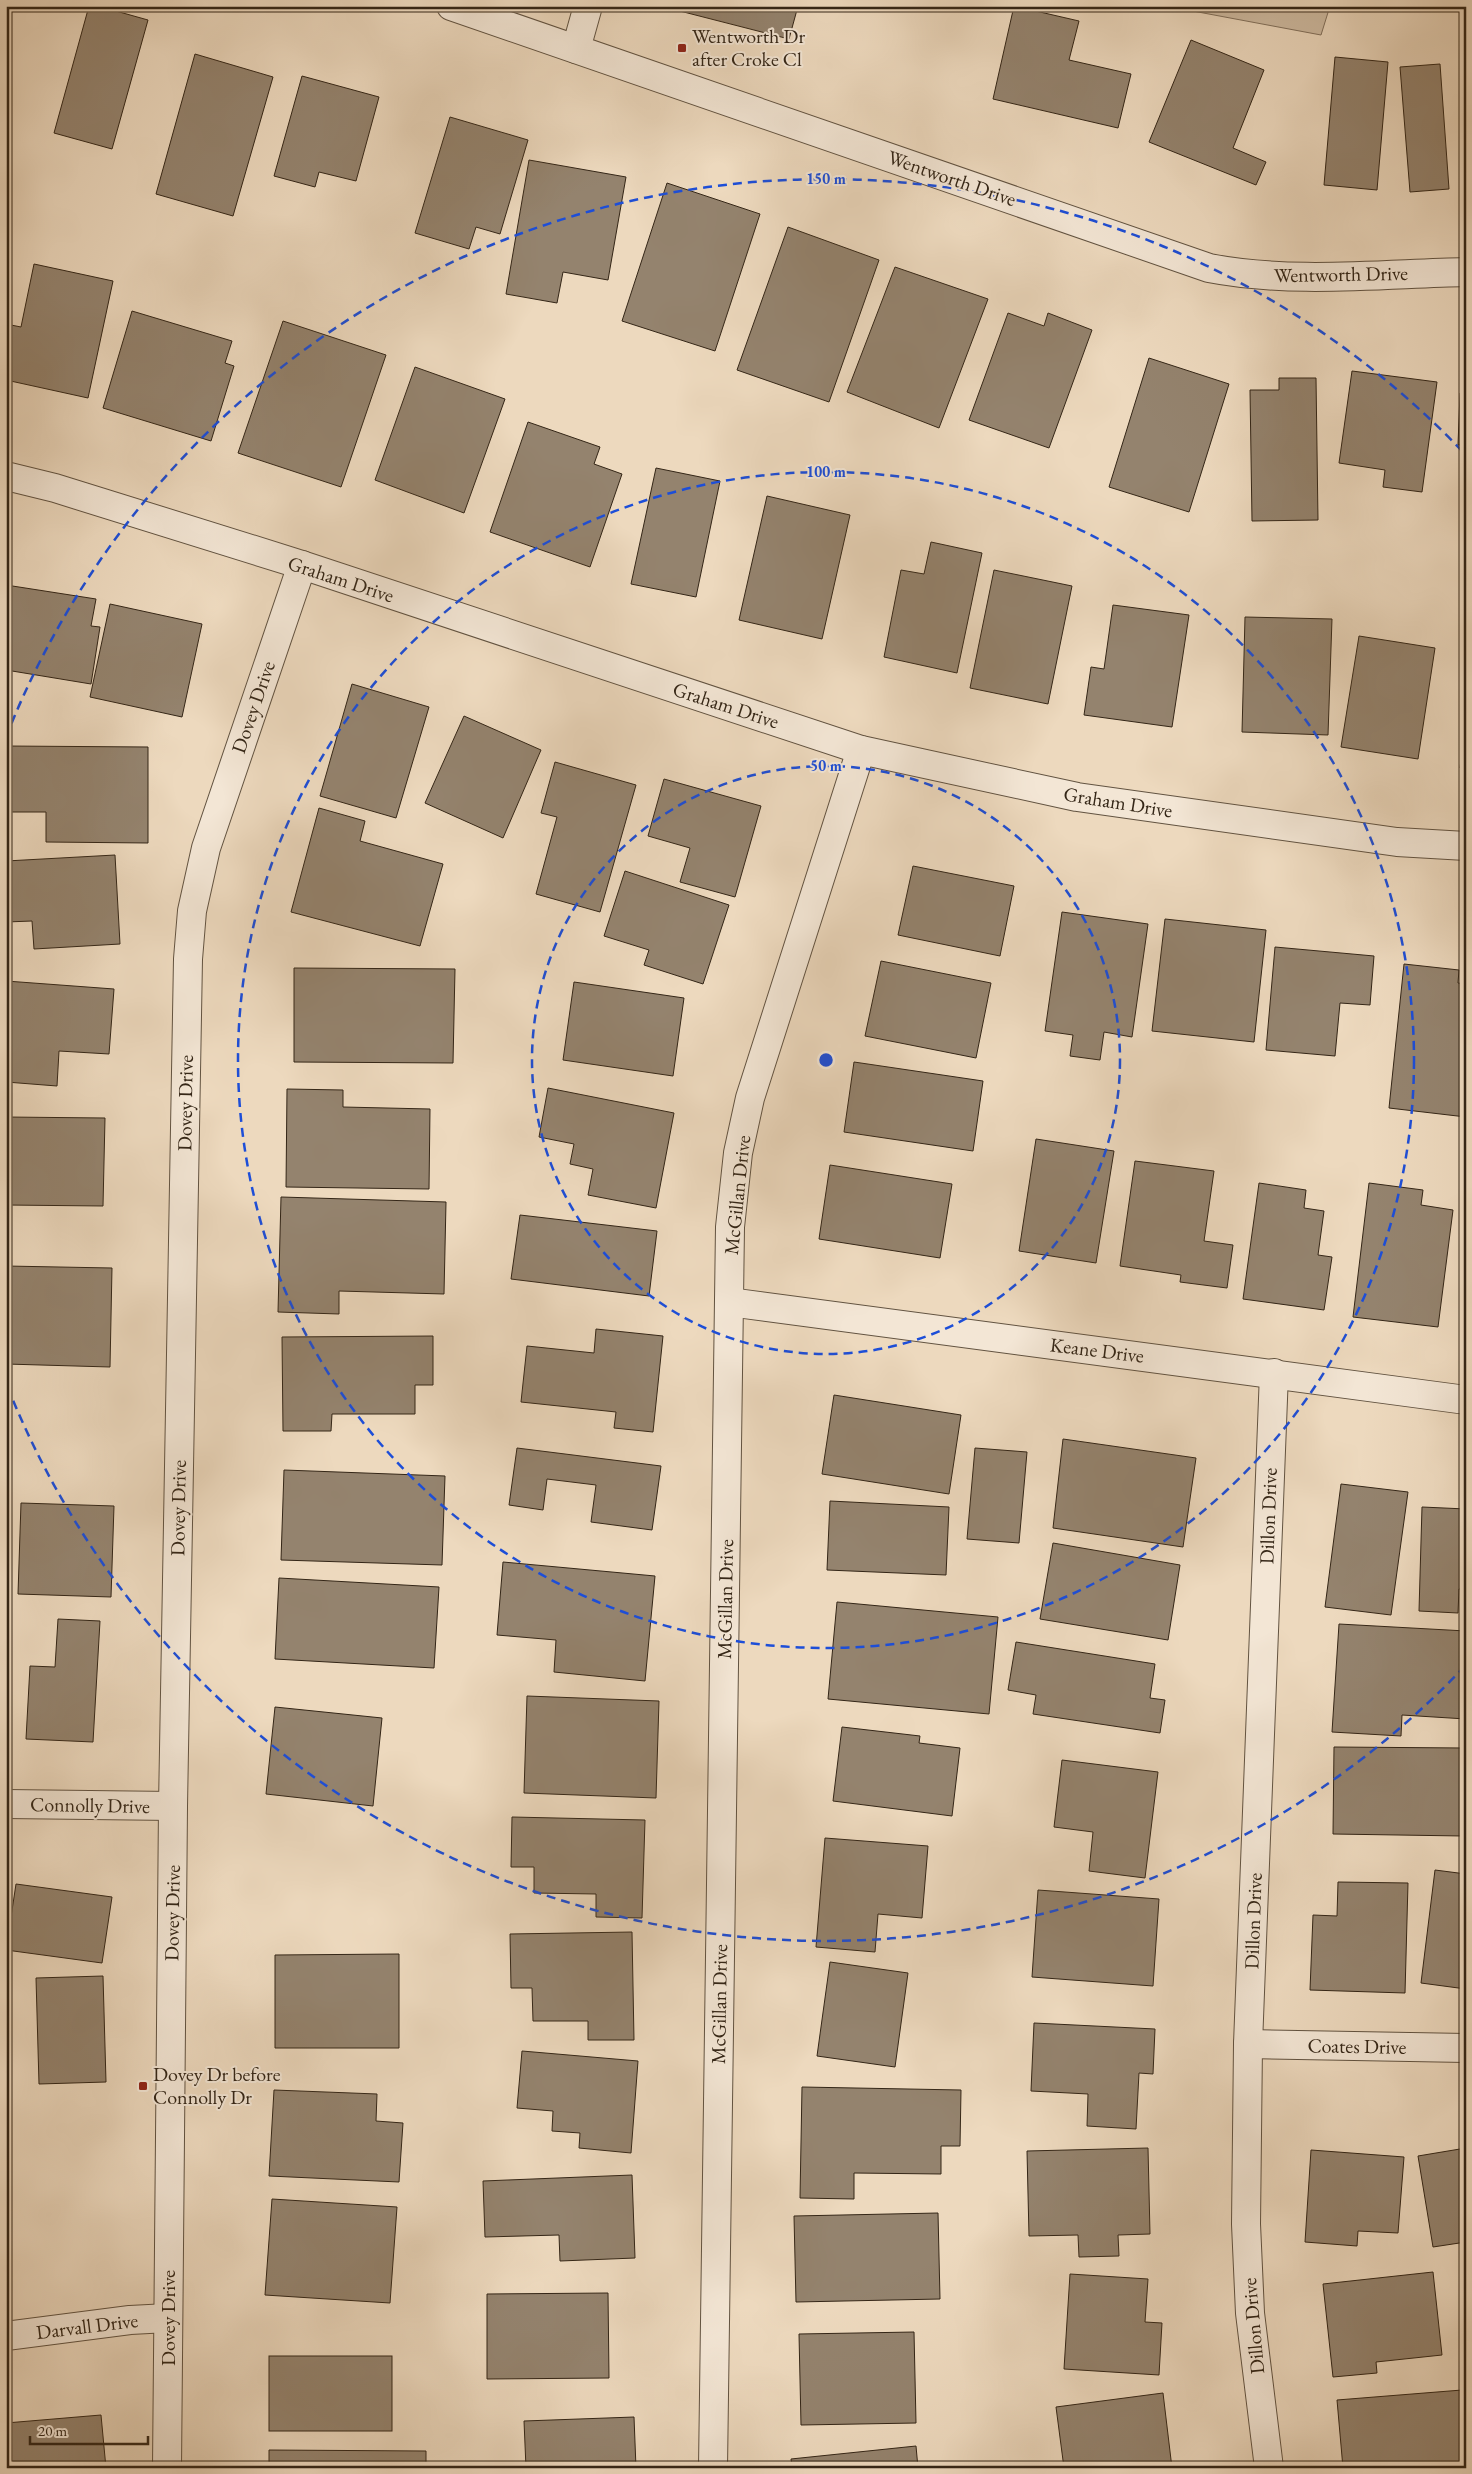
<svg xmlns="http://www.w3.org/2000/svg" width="1472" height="2474" font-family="'EB Garamond',serif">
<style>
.green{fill:#cebba2;stroke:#81705c}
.building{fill:#94836e;stroke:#342617}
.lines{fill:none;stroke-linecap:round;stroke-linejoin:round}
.minor-casing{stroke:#625341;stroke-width:30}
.minor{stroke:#f3e6d5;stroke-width:28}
.ring{fill:none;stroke:#1d4ed8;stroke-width:2.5;stroke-dasharray:9 6}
.poi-dot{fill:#8f2418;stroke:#f3e6d5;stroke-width:2}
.labels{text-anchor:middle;stroke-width:4;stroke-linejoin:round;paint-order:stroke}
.poi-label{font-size:20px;fill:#342617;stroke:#f3e6d5;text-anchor:start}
.street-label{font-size:20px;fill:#342617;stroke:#f3e6d5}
.centre{fill:#1d4ed8;stroke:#f3e6d5;stroke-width:2.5}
.ring-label{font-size:15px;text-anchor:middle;font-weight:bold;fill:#1d4ed8;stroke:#f3e6d5;stroke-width:4;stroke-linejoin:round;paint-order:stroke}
</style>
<rect width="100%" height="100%" fill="#edd9be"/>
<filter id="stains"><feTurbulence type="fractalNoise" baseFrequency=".004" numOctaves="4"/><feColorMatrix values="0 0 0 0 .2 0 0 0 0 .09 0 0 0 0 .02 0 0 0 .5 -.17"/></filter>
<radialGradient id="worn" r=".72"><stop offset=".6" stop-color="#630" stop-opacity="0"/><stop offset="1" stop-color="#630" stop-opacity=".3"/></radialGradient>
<!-- green -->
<polygon class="green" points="1166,6 1330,6 1321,35"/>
<!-- building -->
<g class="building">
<polygon points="6,6 11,6 6,34"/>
<polygon points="89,6 98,6 148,20 112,149 54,133"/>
<polygon points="672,6 798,6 789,39 672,9"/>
<polygon points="1014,6 1079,21 1069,60 1131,74 1118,128 993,99"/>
<polygon points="1191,40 1264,70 1233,148 1266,162 1256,185 1149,142"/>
<polygon points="195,54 273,77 233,216 156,194"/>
<polygon points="1335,57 1388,62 1377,190 1324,185"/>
<polygon points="1440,64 1449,189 1410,192 1400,67"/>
<polygon points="302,76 379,97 356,181 319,172 315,187 274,176"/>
<polygon points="450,117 528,140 500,234 476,227 469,249 415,233"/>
<polygon points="529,160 626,177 608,280 563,272 557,303 506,294"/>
<polygon points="667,183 760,214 715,351 622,321"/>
<polygon points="788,227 879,260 829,402 737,370"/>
<polygon points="34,264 113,281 88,398 6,380 6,324 21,327"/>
<polygon points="895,267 988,299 939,428 847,392"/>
<polygon points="132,311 232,341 225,363 234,366 211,441 103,408"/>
<polygon points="1008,313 1044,326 1048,313 1092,330 1049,448 969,420"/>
<polygon points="283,321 386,355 341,487 238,453"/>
<polygon points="1149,358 1229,384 1189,512 1109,487"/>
<polygon points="415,367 505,399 464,513 375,480"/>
<polygon points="1352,371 1437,382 1422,492 1383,487 1385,470 1339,463"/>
<polygon points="1279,378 1316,378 1318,520 1252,521 1250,390 1279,390"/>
<polygon points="1460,393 1466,393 1466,445 1458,445"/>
<polygon points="528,422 600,447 594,464 622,474 590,567 490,532"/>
<polygon points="656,468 720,481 696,597 631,584"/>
<polygon points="767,496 850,515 822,639 739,620"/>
<polygon points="931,542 982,553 957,673 884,657 901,570 924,574"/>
<polygon points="994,570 1072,586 1048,704 970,688"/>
<polygon points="6,585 96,599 91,626 100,627 91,684 6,670"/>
<polygon points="110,604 202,624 182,717 90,697"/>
<polygon points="1113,605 1189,615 1172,727 1084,715 1091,667 1104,669"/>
<polygon points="1245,617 1332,619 1328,735 1242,732"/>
<polygon points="1359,636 1435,648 1418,759 1341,747"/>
<polygon points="352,684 429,707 396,818 320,796"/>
<polygon points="1466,715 1466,769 1460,768"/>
<polygon points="464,716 541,750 503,838 425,803"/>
<polygon points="7,746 148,747 148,843 46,842 46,812 6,812"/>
<polygon points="555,762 636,785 600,912 536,894 557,817 541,813"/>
<polygon points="664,779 761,806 735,897 680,882 690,848 648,836"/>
<polygon points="319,808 365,821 360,841 443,864 420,946 291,912"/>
<polygon points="115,855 120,944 34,949 32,921 6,922 6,861"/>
<polygon points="913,866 1014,886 1000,956 898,935"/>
<polygon points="625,871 729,905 703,984 644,965 649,950 604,936"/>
<polygon points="1062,912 1148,924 1132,1037 1104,1032 1100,1060 1070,1056 1073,1035 1045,1031"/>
<polygon points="1165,919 1266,930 1254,1042 1152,1031"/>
<polygon points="1275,947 1374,956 1370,1005 1340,1003 1335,1056 1266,1050"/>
<polygon points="881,961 991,983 976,1058 865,1036"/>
<polygon points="1404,964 1459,970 1458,983 1466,984 1466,1117 1389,1108"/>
<polygon points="294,968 455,969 453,1063 294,1062"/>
<polygon points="6,981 114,989 109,1054 59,1051 57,1086 6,1082"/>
<polygon points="574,982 684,998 673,1076 563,1060"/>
<polygon points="854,1062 983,1081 973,1151 844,1132"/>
<polygon points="548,1088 674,1113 656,1208 588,1195 593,1169 570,1164 574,1144 539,1137"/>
<polygon points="287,1089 343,1090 343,1107 430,1109 429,1189 286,1187"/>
<polygon points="6,1117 105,1118 103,1206 6,1205"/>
<polygon points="1036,1139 1114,1151 1096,1263 1019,1251"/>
<polygon points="1135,1161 1214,1171 1204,1241 1233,1245 1227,1288 1180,1282 1181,1275 1120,1266"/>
<polygon points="830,1165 952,1184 940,1258 819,1239"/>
<polygon points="1259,1183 1306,1190 1304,1208 1324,1211 1318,1255 1332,1257 1324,1310 1243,1299"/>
<polygon points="1369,1183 1423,1190 1421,1205 1453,1210 1438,1327 1353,1317"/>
<polygon points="281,1197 446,1202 444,1294 339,1291 339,1314 278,1312"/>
<polygon points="520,1215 657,1231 649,1296 511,1279"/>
<polygon points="6,1266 112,1268 110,1367 6,1364"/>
<polygon points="596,1329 663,1336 653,1432 614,1428 616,1412 521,1402 527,1346 594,1353"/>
<polygon points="433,1336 433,1385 415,1385 415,1414 332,1414 331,1431 283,1431 282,1337"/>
<polygon points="834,1395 961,1415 949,1494 822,1474"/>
<polygon points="1063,1439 1196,1458 1183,1547 1053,1528"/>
<polygon points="517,1448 661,1466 652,1530 591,1522 596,1485 547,1479 543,1510 509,1505"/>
<polygon points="975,1448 1027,1452 1019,1543 967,1539"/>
<polygon points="284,1470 445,1476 442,1565 281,1560"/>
<polygon points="1341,1484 1408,1492 1391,1615 1325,1607"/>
<polygon points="830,1501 949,1507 946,1575 827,1570"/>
<polygon points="21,1503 114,1506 111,1597 18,1594"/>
<polygon points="1422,1507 1466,1509 1466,1589 1459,1589 1458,1613 1419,1611"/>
<polygon points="1053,1543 1180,1565 1168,1640 1040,1619"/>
<polygon points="503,1562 655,1576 645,1681 554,1672 556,1640 497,1635"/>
<polygon points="279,1578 439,1587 434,1668 275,1659"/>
<polygon points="837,1602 998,1617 989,1714 828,1699"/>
<polygon points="58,1619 100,1621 93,1742 26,1739 30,1666 55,1667"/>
<polygon points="1339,1624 1466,1631 1466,1719 1402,1715 1401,1736 1332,1732"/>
<polygon points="1016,1642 1155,1664 1150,1698 1165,1700 1160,1733 1033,1714 1036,1695 1008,1690"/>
<polygon points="527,1696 659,1701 656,1798 524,1793"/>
<polygon points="275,1707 382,1718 373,1806 266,1794"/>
<polygon points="842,1727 920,1736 919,1743 960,1748 952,1816 833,1801"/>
<polygon points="1334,1747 1464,1748 1463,1836 1333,1834"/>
<polygon points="1062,1760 1158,1772 1145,1878 1089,1871 1093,1832 1054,1827"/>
<polygon points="512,1817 645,1820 642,1918 596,1917 596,1894 534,1893 534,1867 511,1867"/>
<polygon points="825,1838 928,1846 922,1918 878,1914 875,1952 816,1947"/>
<polygon points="1435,1870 1466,1874 1466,1989 1421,1983"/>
<polygon points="1338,1882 1408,1883 1405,1993 1310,1990 1313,1915 1337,1916"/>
<polygon points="16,1884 112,1897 102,1963 6,1950"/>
<polygon points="1038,1890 1159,1899 1153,1986 1032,1977"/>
<polygon points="632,1932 634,2040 588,2040 588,2021 533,2021 532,1988 511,1988 510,1934"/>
<polygon points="399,1954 399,2048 275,2048 275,1955"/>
<polygon points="830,1962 908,1973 895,2067 817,2056"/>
<polygon points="103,1976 106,2082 39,2084 36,1978"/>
<polygon points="1034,2023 1155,2029 1153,2074 1139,2073 1136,2129 1087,2126 1088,2094 1031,2091"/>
<polygon points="522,2051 638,2061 631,2153 579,2148 580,2133 552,2131 553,2111 517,2108"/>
<polygon points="802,2087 961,2090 960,2146 941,2146 941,2174 854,2173 854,2199 800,2198"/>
<polygon points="274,2090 377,2094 376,2121 403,2123 399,2182 269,2176"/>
<polygon points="1148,2148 1150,2234 1118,2235 1119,2256 1079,2257 1078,2235 1029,2236 1027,2151"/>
<polygon points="1466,2148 1466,2242 1433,2247 1418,2156"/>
<polygon points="1311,2150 1404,2157 1398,2233 1358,2231 1357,2246 1305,2242"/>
<polygon points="632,2175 635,2258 560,2261 559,2235 485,2237 483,2181"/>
<polygon points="272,2199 397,2207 390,2303 265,2295"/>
<polygon points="938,2213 940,2299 796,2302 794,2216"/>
<polygon points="1433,2272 1442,2355 1376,2362 1377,2373 1333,2377 1323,2284"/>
<polygon points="1070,2274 1148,2279 1145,2322 1162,2323 1159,2375 1064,2369"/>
<polygon points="608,2293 609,2378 487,2379 487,2294"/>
<polygon points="914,2332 916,2423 801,2425 799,2334"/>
<rect x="269" y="2356" width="123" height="75"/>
<polygon points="1462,2390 1466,2468 1343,2468 1337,2400"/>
<polygon points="1163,2393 1172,2468 1064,2468 1056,2407"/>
<polygon points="101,2415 106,2468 6,2468 6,2423"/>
<polygon points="634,2417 636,2468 526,2468 524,2421"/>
<polygon points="916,2446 918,2468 792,2468 791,2459"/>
<polygon points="269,2450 426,2451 426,2468 269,2468"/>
</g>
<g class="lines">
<!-- minor casing -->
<g class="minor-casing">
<g id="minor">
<path d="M451,6l758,262c83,16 172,6 257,4"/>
<polyline points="576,49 588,6"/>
<polyline points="6,476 55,488 302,565 861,750 1077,797 1397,842 1466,846"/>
<polyline points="729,1302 1466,1400"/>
<polyline points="6,1804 173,1806"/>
<polyline points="1248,2044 1466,2048"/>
<polyline points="6,2336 130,2320 168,2318"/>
<polyline points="167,2468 173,1806 188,959 192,911 206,848 302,565"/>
<polyline points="713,2468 730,1227 738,1153 750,1098 861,750"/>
<polyline points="1269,2468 1250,2313 1246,2224 1248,2044 1274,1373"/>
</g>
</g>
<!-- minor -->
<use href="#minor" class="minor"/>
</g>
<!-- distance rings -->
<g class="ring">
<circle cx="826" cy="1060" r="294"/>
<circle cx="826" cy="1060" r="588"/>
<path d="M1465 1666A881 881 0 0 1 6 1383M6 737A881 881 0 0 1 1465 454"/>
</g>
<!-- markers -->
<g class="poi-dot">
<rect x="677" y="43" width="10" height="10" rx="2.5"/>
<rect x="138" y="2081" width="10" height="10" rx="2.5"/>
</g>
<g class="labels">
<!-- poi labels -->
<g class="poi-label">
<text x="692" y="43">Wentworth Dr<tspan x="692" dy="23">after Croke Cl</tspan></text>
<text x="153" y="2081">Dovey Dr before<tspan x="153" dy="23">Connolly Dr</tspan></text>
</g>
<!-- street labels -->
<g class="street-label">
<text transform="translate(952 178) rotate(19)" y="7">Wentworth Drive</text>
<text transform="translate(1341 274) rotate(-1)" y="7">Wentworth Drive</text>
<text transform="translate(341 579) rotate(18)" y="7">Graham Drive</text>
<text transform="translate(726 705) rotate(18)" y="7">Graham Drive</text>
<text transform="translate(253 707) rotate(-71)" y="7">Dovey Drive</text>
<text transform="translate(1118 802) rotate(9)" y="7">Graham Drive</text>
<text transform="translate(185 1103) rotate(-89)" y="7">Dovey Drive</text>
<text transform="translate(737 1195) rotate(-84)" y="7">McGillan Drive</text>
<text transform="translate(1097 1350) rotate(7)" y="7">Keane Drive</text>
<text transform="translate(178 1508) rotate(-89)" y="7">Dovey Drive</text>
<text transform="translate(1268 1516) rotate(-88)" y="7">Dillon Drive</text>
<text transform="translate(725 1599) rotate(-89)" y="7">McGillan Drive</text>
<text transform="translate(90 1805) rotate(1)" y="7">Connolly Drive</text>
<text transform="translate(172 1913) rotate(-89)" y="7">Dovey Drive</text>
<text transform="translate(1253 1921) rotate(-88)" y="7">Dillon Drive</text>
<text transform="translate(719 2004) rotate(-89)" y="7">McGillan Drive</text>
<text transform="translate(1357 2046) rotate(1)" y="7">Coates Drive</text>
<text transform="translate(168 2318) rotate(-90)" y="7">Dovey Drive</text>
<text transform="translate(87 2326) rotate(-7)" y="7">Darvall Drive</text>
<text transform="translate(1253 2326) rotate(-95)" y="7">Dillon Drive</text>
</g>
</g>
<circle cx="826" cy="1060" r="8" class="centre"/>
<g class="ring-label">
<text x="826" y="184">150 m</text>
<text x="826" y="477">100 m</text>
<text x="826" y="771">50 m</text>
</g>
<!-- margin -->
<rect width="1472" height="2474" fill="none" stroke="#edd9be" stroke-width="25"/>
<rect x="8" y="8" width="1457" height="2459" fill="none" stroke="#342617" stroke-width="2.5"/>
<rect x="12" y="12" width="1447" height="2449" fill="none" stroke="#342617"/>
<!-- scale -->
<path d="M30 2436v8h118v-8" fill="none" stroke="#342617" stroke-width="2.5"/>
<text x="38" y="2436" font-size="15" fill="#342617" stroke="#f3e6d5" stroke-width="4" paint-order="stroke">20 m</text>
<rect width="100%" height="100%" filter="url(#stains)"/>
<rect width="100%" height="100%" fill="url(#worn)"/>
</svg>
